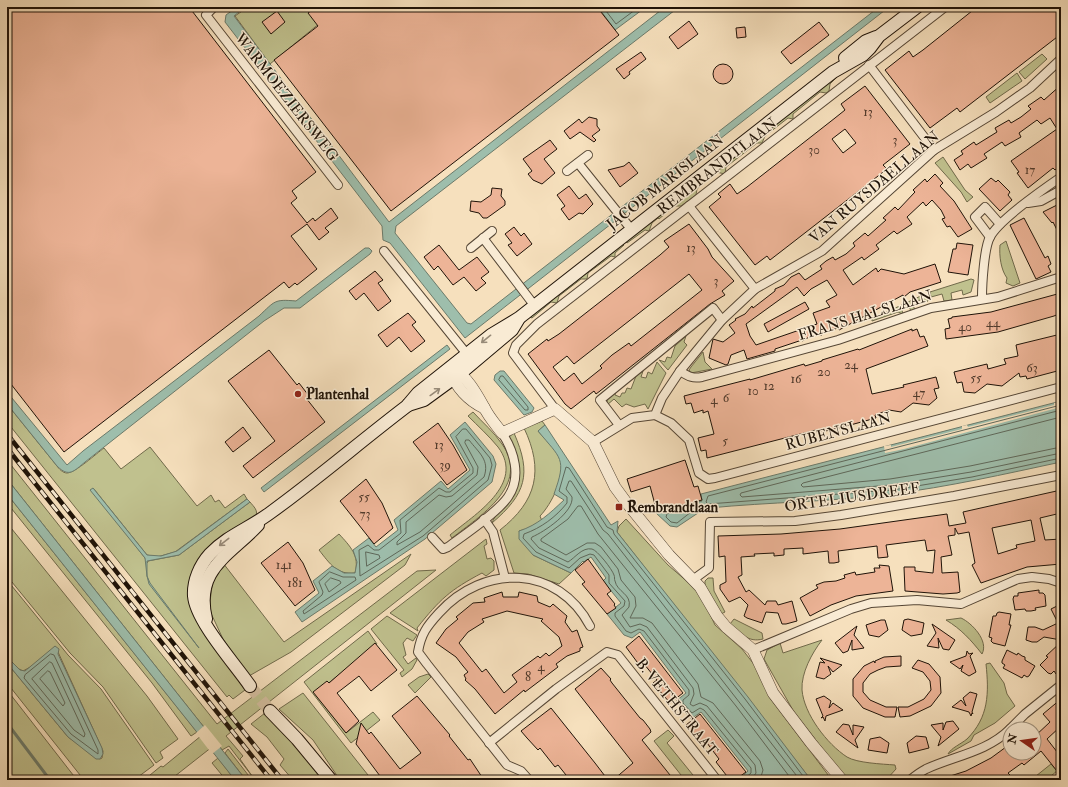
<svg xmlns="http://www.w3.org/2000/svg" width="1068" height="787" font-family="'IM FELL Double Pica',serif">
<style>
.green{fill:#c0c18e;stroke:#706a4b}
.water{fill:#9ebeac;stroke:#6b7a6a}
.pier{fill:#f6e0bd}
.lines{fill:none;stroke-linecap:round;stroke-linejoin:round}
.shore{stroke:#5e685a;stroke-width:1}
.stream{stroke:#6b7a6a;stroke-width:3}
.building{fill:#edb497;stroke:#1f1308;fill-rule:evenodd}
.secondary-tunnel{stroke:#d6c1a2;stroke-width:12;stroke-dasharray:12 6;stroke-linecap:butt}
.minor-casing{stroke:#554635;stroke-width:10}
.tertiary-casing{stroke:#554635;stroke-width:12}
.secondary-casing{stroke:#1f1308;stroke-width:14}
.minor{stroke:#f9ebd4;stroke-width:8}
.tertiary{stroke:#f9ebd4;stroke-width:11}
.secondary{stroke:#f9ebd4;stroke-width:12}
.rail-casing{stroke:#1f1308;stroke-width:4.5}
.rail{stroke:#f9ebd4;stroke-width:3;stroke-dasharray:9;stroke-linecap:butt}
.oneway{stroke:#978a78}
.poi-dot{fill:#8f2418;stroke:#f9ebd4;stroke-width:1.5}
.labels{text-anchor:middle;stroke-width:3;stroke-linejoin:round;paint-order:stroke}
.number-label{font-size:13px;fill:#523b2c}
.street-label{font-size:15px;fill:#1f1308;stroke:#f9ebd4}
.poi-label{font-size:15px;font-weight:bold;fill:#1f1308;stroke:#f9ebd4;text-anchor:start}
</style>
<rect width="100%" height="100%" fill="#f6e0bd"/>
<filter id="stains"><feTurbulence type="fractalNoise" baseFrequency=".005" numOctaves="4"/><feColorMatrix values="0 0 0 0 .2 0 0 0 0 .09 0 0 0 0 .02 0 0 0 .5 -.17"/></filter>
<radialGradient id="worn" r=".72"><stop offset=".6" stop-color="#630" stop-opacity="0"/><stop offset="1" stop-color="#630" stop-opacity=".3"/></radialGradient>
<!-- green -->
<g class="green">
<polygon points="248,7 336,7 337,9 270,64 235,16"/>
<polygon points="1042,54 1047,59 1025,79 1019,72"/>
<polygon points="1017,73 1022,81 990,103 986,97"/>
<polygon points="836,76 837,77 830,84 829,91 826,93 820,92 793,114 793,119 788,118 765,136 762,143 757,143 726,167 725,174 716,172 697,189 696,195 681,206 674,206 659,219 658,218 652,223 649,231 645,230 627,243 625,241"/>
<polygon points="943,157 965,190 973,197 967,202 961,192 935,163"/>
<path d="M1006,241l14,42 -7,3 -7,-3 1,-5c-6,-8 -8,-22 -7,-33z"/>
<polygon points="622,243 624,245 615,253 615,257 611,256 588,273 587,279 581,279 559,296 557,303 551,302 532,318 530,317"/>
<polygon points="971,279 974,280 971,292 963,295 962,290 951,293 952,300 944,301 942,294 931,297 930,292"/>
<polygon points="925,294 927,295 928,301 924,302 923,299 912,303 915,310 911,311 908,305 901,307 903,314 898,312 872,321 872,319"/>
<polygon points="686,336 684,342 687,345 668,370 659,360 665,362 667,357 671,358 675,346"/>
<polygon points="703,352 705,362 712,369 691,373 689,370 691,367"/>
<polygon points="657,362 666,373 648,409 645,404 634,407 626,404 622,407 614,399 607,405 607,398 616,391 615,395 620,397 622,393 625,393 627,388 631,389 636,376 643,371 641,377 646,378 648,372 652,374"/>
<path d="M7,404l50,62c2,3 6,7 10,7 8,0 30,-20 37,-25l17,21 29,-22 47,59 14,-11 4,7 4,-2 6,8 19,-14 3,5 -72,53 -18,5 -10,-2 -53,-66h-2l53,69 2,5 1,-2 31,-6 71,-53c4,5 8,8 6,14l-50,38 -5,71 44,65 -12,9 -4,-4 -2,2 -220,-275z"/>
<path d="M473,412c9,10 21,20 29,32 29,41 -22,72 -50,94l-2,-3c24,-20 76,-51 48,-88 -9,-11 -20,-21 -30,-31z"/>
<path d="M542,421l3,4 -7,6c6,7 19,20 22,27 7,16 -9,47 -20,58l2,5 -12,7 -11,3 14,24 38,18 -12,11 -31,-10 -14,-1 -14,-43c37,-29 44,-60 24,-102z"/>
<path d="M514,433c18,41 12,61 -22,90 3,-9 10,-12 16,-19 17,-22 12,-45 1,-67z"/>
<polygon points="7,460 217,724 417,571 436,570 226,736 243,756 240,759 255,780 229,746 222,750 217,743 170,780 144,780 161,766 163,767 207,731 7,479"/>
<polygon points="7,494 197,732 191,736 152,683 7,503"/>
<polygon points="626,519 668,565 690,584 703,599 715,625 742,649 756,667 770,698 832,780 811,780 617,532 619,526"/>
<polygon points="7,523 147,696 178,739 160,752 163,758 156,763 103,687 70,653 7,576"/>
<path d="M339,534c11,12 21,22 16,39 -18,2 -25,-9 -36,-23z"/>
<path d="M486,539l1,5 -3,2 3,13 4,-1 3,3v9l-8,6 -4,-3c-32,17 -42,26 -65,55l1,3 -28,-18z"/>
<polygon points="411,554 405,565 291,652 249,676 223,639 209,609 213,579 223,563 284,642"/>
<polygon points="708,578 713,578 714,591 725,612 721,614 705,585 705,581"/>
<polygon points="7,580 68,655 101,689 154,765 134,780 84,780 7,683 7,663 68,737 100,759 102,758 103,751 58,652 23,671 15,667 7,657"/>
<polygon points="387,616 417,635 413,641 407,638 403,643 406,655 403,657 408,664 416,658 417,660 412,669 402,677 400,673 404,670 371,629"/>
<path d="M961,618c11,5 28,23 21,36 -11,-14 -21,-25 -36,-34z"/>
<path d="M734,619l28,14 1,6c-15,4 -22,-6 -33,-15z"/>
<polygon points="368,631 377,644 315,694 346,733 373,712 380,720 351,743 304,682"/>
<path d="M822,640c-10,13 -21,33 -20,50 2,24 25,54 45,67 10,6 35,7 48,8l1,4 -10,11h-39l-53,-68 -30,-53 3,-9 13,-7 3,10z"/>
<path d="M990,663l14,20 3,11 8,12 -20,17 -21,12 -3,6 -23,13c3,-6 13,-10 19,-15 22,-22 22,-46 19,-75z"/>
<polygon points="428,674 431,677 415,693 408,685 419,677"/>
<polygon points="7,690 77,780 7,780"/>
<polygon points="303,693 364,770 372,780 340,780 313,740 279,709"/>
<polygon points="265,713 289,737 324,780 293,780 280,765 284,759 267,737 251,724"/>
<polygon points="668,730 674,736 667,743 697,780 685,780 654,741"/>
<polygon points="228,749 252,780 246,780 225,753"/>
<polygon points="218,758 235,780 226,780 212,763"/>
<polygon points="1051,764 1057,771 1046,780 1031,780"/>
</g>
<!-- water -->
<g class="water">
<polygon points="237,7 245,7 234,16 389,222 665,7 679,7 396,226 395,233 467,323 471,324 879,7 889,7 465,338 390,243 383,240 382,226 225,22 226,15"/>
<polygon points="598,7 646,7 615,30"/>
<path d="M365,248h4l3,3 -2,3 -70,54h-16l-20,13 -179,141c-11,9 -16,16 -28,4l-50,-62v-12l60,73 16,-14 176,-135c16,-15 15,-17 37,-15z"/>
<polygon points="447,345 450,349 264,492 261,488"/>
<polygon points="500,371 504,371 534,408 532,412 524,415 494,380 495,375"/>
<path d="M1061,401v61c-56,12 -113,25 -170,32 -60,8 -121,8 -182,14l-8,3 -24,16 -7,-1 -14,-13 46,-12 -1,-7z"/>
<polygon points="465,422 493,456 496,464 492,482 425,539 302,622 295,612 319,593 313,581 332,566 344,573 355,573 357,562 353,550 369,538 376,547 398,530 394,520 441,481 448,489 470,470 450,435"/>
<path d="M545,425l66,100 7,-4 -1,11 131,165 63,83h-73l10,-9 -47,-59 -10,7 -15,-18 10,-8 -46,-61 -8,6 -8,-3 -17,-21 14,-11 -18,-22 3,-3 -15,-21 -7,5 -1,-1 -12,12 -38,-18 -14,-16v-8c19,-6 31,-18 45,-31l-10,-6c13,-36 7,-35 -16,-63z"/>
<polygon points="7,479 246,780 235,780 7,494"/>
<polygon points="93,488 147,555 161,556 177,551 247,499 250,502 179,555 147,561 147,576 150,583 199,648 149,584 147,576 145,558 90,490"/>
<polygon points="55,646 59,649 58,654 102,748 103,754 100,759 96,759 68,737 7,663 7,657 20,670 25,671"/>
</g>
<!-- pier -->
<g class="pier">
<polygon points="1059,402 1061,407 904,449 885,453 884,446 891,445 891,447 962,429 962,426 967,425 968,427 1054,405 1054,403"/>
<polygon points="205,725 222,746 212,754 196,733"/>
</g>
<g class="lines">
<!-- shore -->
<g class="shore">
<polyline points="603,7 616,24 639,7"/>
<polygon points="501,376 503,376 528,407 528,410 525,410 499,380"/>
<polyline points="1061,405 708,496 706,502 708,504 892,490 972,477 1061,458"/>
<polyline points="1061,410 741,493 740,495 742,497 891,485 971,472 1061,453"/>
<polyline points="1061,417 803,483 801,485 803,487 890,479 970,466 1061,447"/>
<polygon points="463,429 466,429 490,458 492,465 488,480 423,536 360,576 359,550 368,545 374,550 379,550 401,533 400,520 439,488 446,492 450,492 473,473 473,468 456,437"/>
<path d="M466,440h3c10,13 21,20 15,37l-64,55 -23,13v-3l9,-9v-11l33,-27 7,2 6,-1 25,-21 1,-8 -13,-24z"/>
<polygon points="689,508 691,509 691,512 677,523 671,522 666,517 667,514"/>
<polygon points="366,552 379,555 380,558 367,566"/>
<polygon points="330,572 343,577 355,577 356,580 304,614 303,611 322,595 323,592 319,582"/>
<polygon points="331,578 340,581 341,583 329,592 325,584"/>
<polygon points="51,654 54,655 98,750 98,754 71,734 24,678 25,675"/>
<polygon points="50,662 52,663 85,734 84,737 74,730 32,679"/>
<polygon points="48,671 50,672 65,703 63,706 40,679"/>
<path d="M743,780l8,-7v-5l-47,-58 -4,-2 -8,5 -9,-10v-3l6,-5v-5l-45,-59 -5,-2 -8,4 -5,-2 -11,-15v-3l9,-7 1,-5 -16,-18v-8l-15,-20 -4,-1 -10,4 -11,10 -33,-16 -13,-14 1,-4c17,-6 32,-17 43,-31v-6l-8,-6 7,-24 3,1 38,59 6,3 1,4 131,165 61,81"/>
<path d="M751,780l5,-7 -1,-8 -48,-59 -7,-3 -7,3 -3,-2 4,-10 -1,-6 -46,-61 -7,-3 -10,3 -8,-12 7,-8c3,-13 -12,-15 -14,-26 -1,-2 0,-4 -1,-6 -2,-6 -17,-25 -22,-26 -10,-2 -17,9 -24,13l-29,-14 -8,-9 1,-2c12,-5 42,-25 40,-40l-6,-8 3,-8h2l32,49 5,4 192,246"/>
<polyline points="760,780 763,770 760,761 713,703 701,697 698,684 652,623 643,618 630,618 636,606 635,597 621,580 618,569 601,547 595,543 587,543 566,555 541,541 541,539 568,519 578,506 581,506 598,534 736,706 792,780"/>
</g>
<!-- stream -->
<polyline class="stream" points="7,723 50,780"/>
</g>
<!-- building -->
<g class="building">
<polygon points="7,7 189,7 316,172 292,191 297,198 291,203 307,223 313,218 315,221 331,208 338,218 325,228 329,232 319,240 307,224 291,236 317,269 297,285 295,283 289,288 284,282 64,452 7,379"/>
<polygon points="316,7 597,7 619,35 391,211 274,60 318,26 308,13"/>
<polygon points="977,7 1052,7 1061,18 1061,34 960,112 957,108 930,128 885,70 909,51 913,57 923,50"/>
<polygon points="277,11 285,22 271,34 262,22"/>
<polygon points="689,21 698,34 678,49 669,37"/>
<polygon points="819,22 829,35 791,64 781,52"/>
<polygon points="745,27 746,37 737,38 736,28"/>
<polygon points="641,52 646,59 629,72 630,74 624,79 616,69"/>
<circle cx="723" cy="74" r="10"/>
<polygon points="1061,85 1061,165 1055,170 1053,168 1028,188 1017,173 1019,172 1011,161 1057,129 1050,118 1041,124 1037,120 1019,133 1021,137 1005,146 1002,142 984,154 987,158 971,168 968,164 960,170 954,160 963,154 961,151 974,142 976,145 997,132 995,128 1009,120 1011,123 1021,117 1031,109 1028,106 1041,97 1044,100"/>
<path d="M865,86l45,58 -27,21 4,4 -95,74 -22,17 -3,-4 -12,9 -46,-58 12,-10 -3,-3 12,-10 7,10 10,-7 88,-69 10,-8 -4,-6zM845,129l11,14 -13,10 -11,-14z"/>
<polygon points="589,117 597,119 597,126 600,130 592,136 596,140 594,142 580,132 570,139 564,131 579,119 582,123"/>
<polygon points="550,140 557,149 544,159 555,173 542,184 533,180 528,174 532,171 523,159"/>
<polygon points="629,162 638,173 620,187 608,170 624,166"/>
<path d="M935,174l8,9 -3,3 14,15 18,28 -14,8 -8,-11 -3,1 -5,-8 3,-1 -4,-8 -9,-10 -6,6 -3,-4 -16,15 5,7 -15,10 -3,-3 -18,14 3,4 -15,11 -2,-3 -19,13 10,15 23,-17 2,4 3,-3 23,5 31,-10 6,18 -31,10 -6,5 -1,-2 -64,35 -1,-2 -17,5 1,2 -11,1 -9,5v-1l-27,9v2l-28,8 -3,-9 -13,5 -3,9 -2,1 -17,-7 4,-19 10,3 12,-9 -6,-8 7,-5 -1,-1 10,-5 7,-8 1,2 22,-17v-2l9,-4 7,-8 8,-4 6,7 17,-11 -2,-3 6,-5 7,-4 2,3 11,-6 9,-8 -2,-3 12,-10 3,3 18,-16 -3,-2 12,-11 3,3 17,-18 -2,-2 12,-11 2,3zM827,280l10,15 -11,6 4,6 -17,6 4,11 -61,21 -6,-9 -4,-12 51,-37 7,9 7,-7z"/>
<polygon points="991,178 996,182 998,180 1010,192 1008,195 1012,200 1000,211 979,189"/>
<polygon points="569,186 579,199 586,194 593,204 583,214 579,213 569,220 561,209 565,206 557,195"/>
<polygon points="492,188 502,189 501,196 505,201 505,205 487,218 483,218 479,213 470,211 471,201 481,202 491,195"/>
<polygon points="1061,203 1061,238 1053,222 1052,223 1043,212"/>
<polygon points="1024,218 1045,258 1048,256 1051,264 1048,266 1051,272 1036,279 1010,225"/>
<path d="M689,224l19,25 4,8 22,24 -12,10 3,4 -15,9 -110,87 -4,3 -2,-3 -23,18 -6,-5 -37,-50 19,-15 1,2 11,-7 101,-79 9,-8 -5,-6zM689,274l13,16 -71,56 -2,-3 -17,12 -12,11 2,2 -20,16 -8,-11 -10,8 -11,-14 14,-11 7,8z"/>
<polygon points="514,227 521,236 524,233 532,244 517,256 508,245 512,243 505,234"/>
<polygon points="957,243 973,245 968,275 948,272 953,249 956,249"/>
<polygon points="439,245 459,270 477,257 489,272 481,278 486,283 476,291 464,277 453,285 438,266 434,270 424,257"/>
<polygon points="375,271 383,280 378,283 391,301 378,311 364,293 356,300 349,291"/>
<polygon points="1061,293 1061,313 1054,316 998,332 946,339 945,329 950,328 948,319 952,318 952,317 991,312"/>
<polygon points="805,302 809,309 768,332 764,324"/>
<polygon points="408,313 416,322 412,325 425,341 411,352 399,337 387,347 378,335"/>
<polygon points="912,329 912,331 917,329 920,337 924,336 928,346 866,369 872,394 904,387 903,385 936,377 939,388 934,389 937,398 929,405 913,403 901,412 889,410 875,415 876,418 843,427 817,433 816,430 707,458 706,450 701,451 698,438 714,434 708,411 703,413 703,410 694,413 691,403 686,404 684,396 750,379 750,380 804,364 805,366 822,361 822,360 858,349 859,350"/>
<polygon points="1061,334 1061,370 1027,379 1026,376 1020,377 1019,373 1002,386 987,384 975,393 964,392 962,382 957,383 954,372 987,364 988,369 1006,364 1004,359 1018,356 1016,345"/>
<polygon points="269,350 297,385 299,383 309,396 306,398 325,422 253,478 243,466 275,441 228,381"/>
<polygon points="438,423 453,445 467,470 447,485 413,442"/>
<polygon points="243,427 251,438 233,452 225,442"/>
<polygon points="685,460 694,487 698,486 702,500 657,512 650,486 631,492 627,479"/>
<polygon points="366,479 382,503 393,528 374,544 340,501"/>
<path d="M1061,490v23l-21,5 5,22 16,-1v25l-34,3 -46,16 -9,-18 3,-2 -6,-31 -11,2 -3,-6v7l-7,1 4,19 -11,2 1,16 16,-1 2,20 -3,1 -14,1 -38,-3 -1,-24h11v4l18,2 2,-23 -8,1 -2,-11 -39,5 2,12 -10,1 -1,-12 -39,5 1,11 -5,1h-5l-1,-12 -25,3v-6l-19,1v6l-10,1v-3l-20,1 1,2 -14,1 1,18 -4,2 8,15 3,-2 16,15 2,-4h9l2,4 14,-4 5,20 -11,3h-4l-4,-11 -12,-1 -4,11 -15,-5 -3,-2 4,-11 -8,-8 -11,5 -9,-13v-4l6,-3 -1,-26 -6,1 -1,-21 63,-2 59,-5 107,-15 2,12 17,-3 -3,-11zM1031,520l4,21 -19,4 1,3 -19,6 -6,-26z"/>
<polygon points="288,542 303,563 315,590 295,606 261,563"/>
<polygon points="588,559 611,591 607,594 615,604 614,605 616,608 607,614 582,584 585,582 575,570"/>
<polygon points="879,565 889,566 893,591 856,596 831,605 810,616 800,598 818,588 816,585 824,582 836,581 845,578 844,575 855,572 856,575 875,572 874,568 880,568"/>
<polygon points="1039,590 1039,593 1043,593 1045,595 1046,606 1035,608 1036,610 1031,611 1026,611 1025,609 1015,610 1013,599 1014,596 1018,596 1018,593"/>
<path d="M502,592l1,5h15l1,-5 18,4 1,6 12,5 3,-3 14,12 -2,6 7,10 5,-2 6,17 -3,1v3l-13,5 -11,8 2,3 -33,25 -1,-2 -29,24 -20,-25 -10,-9 1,-1 -2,-4 4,-3 -5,-6 -7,-9 -20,-14 10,-14 12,-10 -2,-2 17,-14 12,-1 -1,-4zM507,611l36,8 -2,2 18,16 3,9 -13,10 -3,-3 -6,5 -2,-2 -26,19 5,7 -13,11 -18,-24 -4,3 -23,-29 9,-11 16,-10 -2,-3z"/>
<polygon points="1061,604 1061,640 1044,637 1037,642 1032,642 1026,640 1028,627 1035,627 1043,630 1058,623 1051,609"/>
<polygon points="999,612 1011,614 1009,625 1011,625 1005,646 993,643 991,641 992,638 989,637 993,616 996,616 997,613"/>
<polygon points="908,619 924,623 922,634 911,636 902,630 904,620"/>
<polygon points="881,620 885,620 888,630 879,637 869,635 866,625"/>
<polygon points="932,624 955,640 949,650 943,649 938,638 939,648 927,646 936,633"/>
<polygon points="857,626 854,635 864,648 852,650 852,640 848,651 843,653 835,643"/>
<polygon points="639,636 683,693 670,703 653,683 657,680 644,664 640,666 626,647"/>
<polygon points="1061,642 1061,669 1056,674 1054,671 1051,674 1048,673 1040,665 1048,657 1046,656"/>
<polygon points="375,643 397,670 371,691 359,676 337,693 359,721 346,733 313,692 327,681 329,683"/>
<polygon points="1007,650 1017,655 1018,653 1022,656 1025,657 1025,660 1035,666 1029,676 1027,677 1024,675 1022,678 1003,668 1005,665 1002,663 1002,661"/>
<polygon points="967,651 969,654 973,653 970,656 976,672 969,676 961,671 963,665 960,669 950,662 966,656"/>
<polygon points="901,656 901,666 886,667 878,670 870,674 863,683 863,692 870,700 886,707 897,707 895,717 885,717 863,708 853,696 853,679 864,666 874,661 875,663 875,661 884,657"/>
<polygon points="820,658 842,665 833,672 828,666 831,674 824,679 816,677 820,662 825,663"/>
<polygon points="918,660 929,664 940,677 941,693 931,706 910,716 900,717 898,707 908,707 924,699 931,690 930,681 923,672 912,668"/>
<polygon points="601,668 611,679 610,680 612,683 640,718 643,720 650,729 651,732 642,740 674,780 613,780 633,763 575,689"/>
<polygon points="970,692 977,694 972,712 973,714 972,713 971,716 969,712 952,707 961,700 966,706 963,698"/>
<polygon points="417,696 450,735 449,736 468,760 470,759 484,780 383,780 356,744 361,723 369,734 371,732 400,769 421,753 392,716"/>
<polygon points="824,696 831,701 829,708 833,703 843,710 826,716 825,721 823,717 821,718 823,716 816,699"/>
<polygon points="1061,699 1061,726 1047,739 1061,757 1061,776 1041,751 1024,765 1022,763 1008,773 1010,775 1002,780 945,780 944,778 966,771 991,758 1006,747 1009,747 1010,753 1015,755 1018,753 1034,753 1034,737 1050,722 1043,714"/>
<polygon points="551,708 595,763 608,780 570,780 558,765 555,767 540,748 538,750 527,738 521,731"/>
<polygon points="700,714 746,772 735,780 730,780 716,762 719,759 707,743 702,745 686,725"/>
<polygon points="953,721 959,729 938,746 941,737 931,725 943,723 943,730 946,722"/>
<polygon points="843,724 849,725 853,735 853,725 864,727 855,740 858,748 836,732"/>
<polygon points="916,736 926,737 929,748 909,753 907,743"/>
<polygon points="880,737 889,743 887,753 868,750 870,739"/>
</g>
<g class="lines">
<!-- secondary-tunnel -->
<polyline class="secondary-tunnel" points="250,686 270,711"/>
<!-- minor casing -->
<g class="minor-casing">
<g id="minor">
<polyline points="214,7 206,15 338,185"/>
<polyline points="869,65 934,150"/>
<polyline points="578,163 631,229"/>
<polyline points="567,171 588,155"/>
<polyline points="1028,203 1041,201 1061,190"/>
<polyline points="689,206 755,289"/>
<polyline points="990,237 975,217 985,207 1000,224"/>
<polyline points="483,238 534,305"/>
<polyline points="471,248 492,231"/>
<polyline points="384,251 470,358"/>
<path d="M982,298c0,-13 2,-50 8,-61 8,-16 55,-49 71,-60"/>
<path d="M680,371c8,5 12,8 22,6l136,-37 93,-32 67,-11 63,-20"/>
<polyline points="555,409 513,353 516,345 537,324 945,7"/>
<polyline points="655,415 671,423 689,440 699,473 708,479 715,478 1061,387"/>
<polyline points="619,425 600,400 713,308 722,320"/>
<polyline points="593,442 632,418 655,415 662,398 680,371 722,320 755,289 822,251 934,150 996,112 1030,88 1061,59"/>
<polyline points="484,519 493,532 505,578"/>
<path d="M432,537l11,12 5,-2c16,-12 49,-34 60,-50 14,-20 6,-46 -6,-64"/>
<polyline points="694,579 709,568 710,522 795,521 841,515 954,496 1061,475"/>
<polyline points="753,650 851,609 871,603 917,600 961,604 1018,579 1032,577 1049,579 1061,583"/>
<polyline points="1010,729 1025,714 1061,685"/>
<polyline points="489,743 556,689 607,652 618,655 717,780"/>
<path d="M529,780l-8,-9 -14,-6 -80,-101 -9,-12c3,-18 9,-26 21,-39 45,-50 119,-48 151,13"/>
<path d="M910,780c5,-4 10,-8 16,-11 28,-13 61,-17 84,-40"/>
</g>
</g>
<!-- tertiary casing -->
<g class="tertiary-casing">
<g id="tertiary">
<path d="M454,369c14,9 22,24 30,38 4,9 12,18 18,26l53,-24 38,33 22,45 11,15 43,53 31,32 17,29 9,11 27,23 20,43 38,50 31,37"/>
<path d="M451,371c4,16 18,30 33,37"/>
</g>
</g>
<!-- secondary casing -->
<g class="secondary-casing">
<g id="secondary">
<polyline points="845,58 866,41 876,37"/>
<polyline points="408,405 424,400 461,373 512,330 518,320"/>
<path d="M206,619c-12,-50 23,-63 52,-94"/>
<path d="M250,686c-15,-22 -54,-65 -56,-90 -1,-15 6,-31 16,-42 17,-18 40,-26 60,-41 47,-34 91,-72 137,-107l11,-13 73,-58 28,-17 314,-246 30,-17 7,-7 9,-12 38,-29"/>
<polyline points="270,711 297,739 331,780"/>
</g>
</g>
<!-- minor -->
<use href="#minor" class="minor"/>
<!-- tertiary -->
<use href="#tertiary" class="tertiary"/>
<!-- secondary -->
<use href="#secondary" class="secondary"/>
<!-- rail casing -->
<g class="rail-casing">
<g id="rail">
<polyline points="7,434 282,780"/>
<polyline points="7,448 271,780"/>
</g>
</g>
<!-- rail -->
<use href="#rail" class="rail"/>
</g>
<!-- one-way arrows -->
<defs><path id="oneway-shaft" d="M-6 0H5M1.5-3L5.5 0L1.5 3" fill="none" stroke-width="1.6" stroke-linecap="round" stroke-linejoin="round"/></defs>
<g class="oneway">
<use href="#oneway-shaft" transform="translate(486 339) rotate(141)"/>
<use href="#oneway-shaft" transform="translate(435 392) rotate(-36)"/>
<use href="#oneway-shaft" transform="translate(224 542) rotate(142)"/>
</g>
<!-- markers -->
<g class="poi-dot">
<circle cx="298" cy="394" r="4"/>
<rect x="615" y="503" width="8" height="8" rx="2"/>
</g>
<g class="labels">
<!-- number labels -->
<g class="number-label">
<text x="868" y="116">13</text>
<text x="895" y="144">3</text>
<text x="814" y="154">30</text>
<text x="1030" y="174">17</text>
<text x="691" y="252">13</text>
<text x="716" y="285">3</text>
<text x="993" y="327">44</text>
<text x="965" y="331">40</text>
<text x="851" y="369">24</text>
<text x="1032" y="372">63</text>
<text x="824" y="376">20</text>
<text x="976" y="382">55</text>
<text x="796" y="383">16</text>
<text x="769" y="390">12</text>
<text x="753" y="395">10</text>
<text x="919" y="397">47</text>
<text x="726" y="402">6</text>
<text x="714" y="404">4</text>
<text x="725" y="445">5</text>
<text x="439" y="449">13</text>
<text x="445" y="469">39</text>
<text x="364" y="501">55</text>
<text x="365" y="518">73</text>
<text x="284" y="569">141</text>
<text x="295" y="587">181</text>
<text x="541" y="671">4</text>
<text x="528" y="681">8</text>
</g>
<!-- street labels -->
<g class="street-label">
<text transform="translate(287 97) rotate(52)" y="5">WARMOEZIERSWEG</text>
<text transform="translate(717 166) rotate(-38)" y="5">REMBRANDTLAAN</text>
<text transform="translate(665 182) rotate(-38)" y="5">JACOB MARISLAAN</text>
<text transform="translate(874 187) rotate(-40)" y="5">VAN RUYSDAELLAAN</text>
<text transform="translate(865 315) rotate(-17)" y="5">FRANS HALSLAAN</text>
<text transform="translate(838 431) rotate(-15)" y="5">RUBENSLAAN</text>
<text transform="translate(852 497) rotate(-8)" y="5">ORTELIUSDREEF</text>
<text transform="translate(677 707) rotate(51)" y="5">B. VETHSTRAAT</text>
</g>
<!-- poi labels -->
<g class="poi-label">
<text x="306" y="399">Plantenhal</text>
<text x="627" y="512">Rembrandtlaan</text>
</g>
</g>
<!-- margin -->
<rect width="1068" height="787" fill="none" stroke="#f6e0bd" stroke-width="24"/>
<rect x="8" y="8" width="1052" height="771" fill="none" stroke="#1f1308" stroke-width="2"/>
<rect x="12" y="12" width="1044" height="763" fill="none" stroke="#1f1308"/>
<!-- north arrow -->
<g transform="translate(1022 741) rotate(283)"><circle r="19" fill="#f9ebd4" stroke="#a29582"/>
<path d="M0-3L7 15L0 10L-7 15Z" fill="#8f2418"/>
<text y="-6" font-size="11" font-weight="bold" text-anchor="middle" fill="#1f1308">N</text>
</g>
<rect width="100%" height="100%" filter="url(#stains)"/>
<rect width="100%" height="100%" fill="url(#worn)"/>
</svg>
